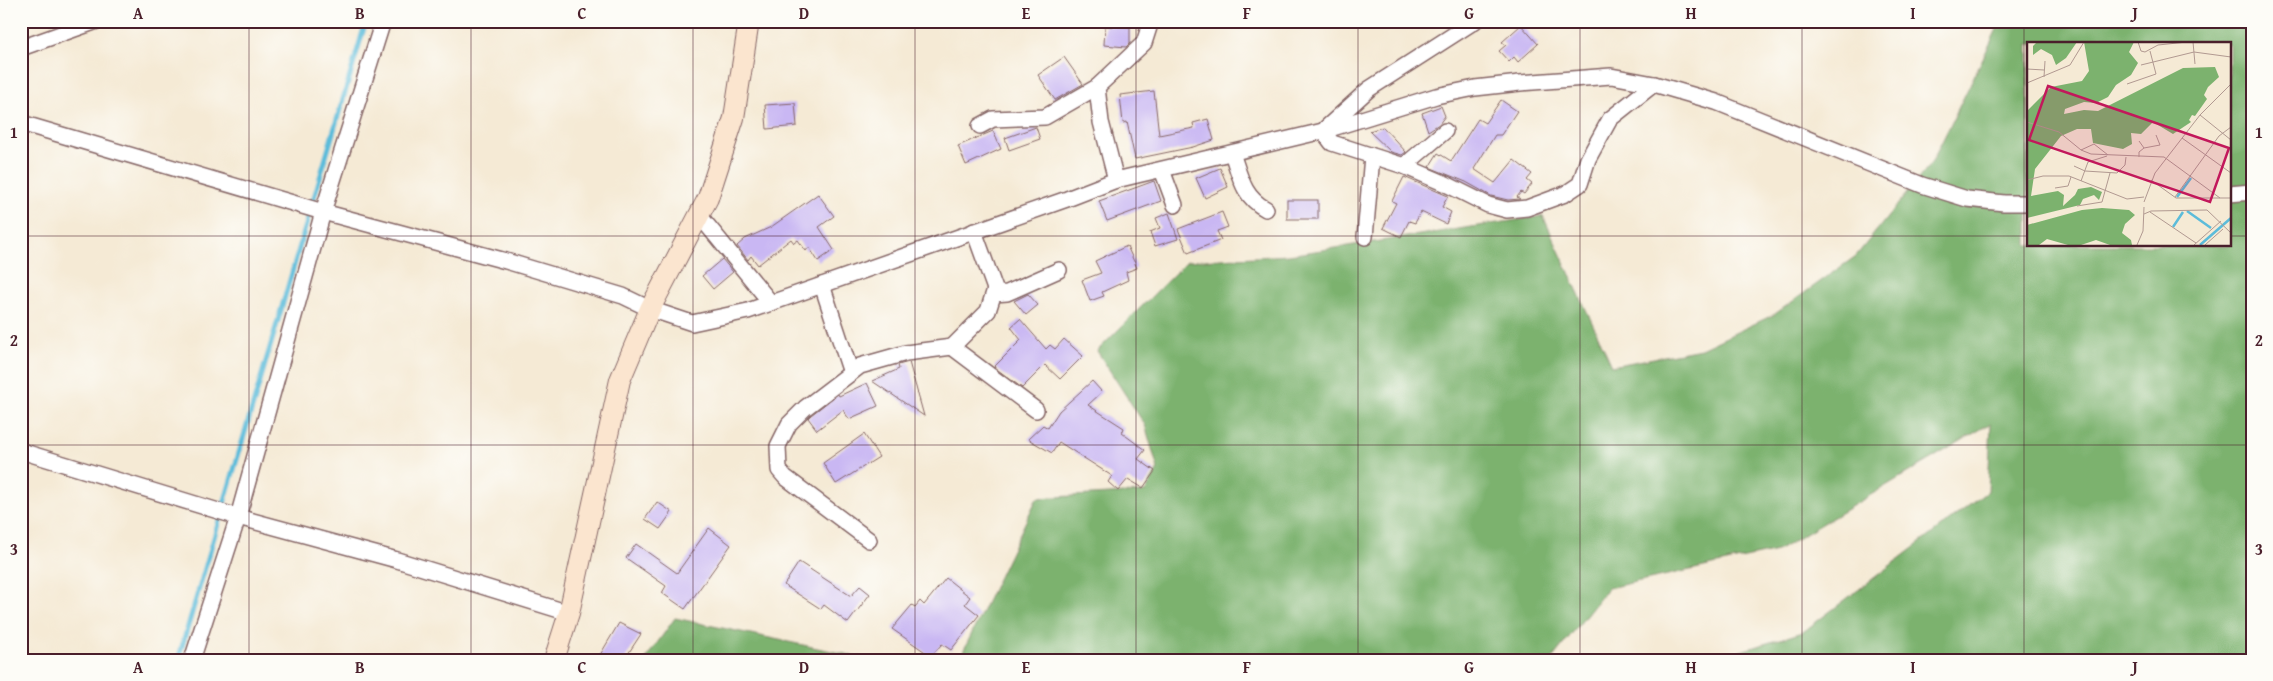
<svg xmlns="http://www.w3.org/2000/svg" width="2273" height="681" font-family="'Gentium Book Plus',serif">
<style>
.forest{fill:#7cb26e;stroke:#63684c;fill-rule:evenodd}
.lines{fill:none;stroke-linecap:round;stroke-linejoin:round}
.stream{stroke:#5cbcda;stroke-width:5}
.building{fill:#c9b7f3}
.street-casing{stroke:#866666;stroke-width:18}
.secondary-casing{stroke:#866666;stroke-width:22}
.street{stroke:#fff;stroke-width:15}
.secondary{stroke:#fbe5cf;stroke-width:20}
.grid{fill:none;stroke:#4a1f2b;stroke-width:1;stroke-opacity:0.55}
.inset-river{fill:none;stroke:#5cbcda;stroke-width:2.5}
.inset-road{fill:none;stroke:#b19991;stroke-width:1}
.view{fill:#c2185b;fill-opacity:0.15;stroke:#c2185b;stroke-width:2.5}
.inset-edge{fill:none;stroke:#4a1f2b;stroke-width:2.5}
.neatline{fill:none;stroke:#4a1f2b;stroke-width:2}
.grid-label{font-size:16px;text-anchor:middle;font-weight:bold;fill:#4a1f2b}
</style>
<rect width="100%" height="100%" fill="#fdfcf7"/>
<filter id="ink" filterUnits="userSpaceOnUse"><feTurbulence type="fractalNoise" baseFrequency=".02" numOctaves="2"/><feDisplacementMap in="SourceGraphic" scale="10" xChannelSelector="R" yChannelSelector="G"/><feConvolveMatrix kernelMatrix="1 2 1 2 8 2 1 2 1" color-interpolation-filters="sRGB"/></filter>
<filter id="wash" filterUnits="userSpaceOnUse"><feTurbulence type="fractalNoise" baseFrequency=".0096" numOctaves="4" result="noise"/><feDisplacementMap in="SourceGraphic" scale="20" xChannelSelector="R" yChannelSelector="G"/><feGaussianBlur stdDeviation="1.12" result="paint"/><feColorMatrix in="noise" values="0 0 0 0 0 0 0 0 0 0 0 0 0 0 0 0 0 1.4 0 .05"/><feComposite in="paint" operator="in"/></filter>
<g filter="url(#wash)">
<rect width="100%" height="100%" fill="#f5ead5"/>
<!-- forest -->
<g class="forest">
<path d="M2001,21h251v633l-5,6h-535l91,-28 185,-141 3,-68 -214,128 -169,37 -57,72h-592l78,-162 108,-6 13,-23 -13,-44 -48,-74 90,-90 102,-6 254,-39 69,150 89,-17 74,-35 81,-58 76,-94zM2028,44h201v201h-201z"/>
<polygon points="675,618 874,660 645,660"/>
</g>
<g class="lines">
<!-- stream -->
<polyline class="stream" points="178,660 366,21"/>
</g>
<g id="blocks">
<!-- building -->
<g class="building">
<polygon points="1521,25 1538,44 1518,62 1514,57 1509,62 1499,51 1506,45 1502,42"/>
<polygon points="1105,26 1130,27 1130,43 1126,47 1104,45"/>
<polygon points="1064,57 1083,84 1055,100 1038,75"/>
<polygon points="1154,91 1159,135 1194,128 1193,123 1208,119 1214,140 1193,147 1135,159 1127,122 1123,123 1120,95"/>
<polygon points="1501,100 1517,111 1501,135 1495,135 1474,169 1495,183 1514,160 1532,174 1527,180 1532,184 1524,194 1521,192 1517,197 1520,199 1508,200 1491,196 1466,182 1429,167 1438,153 1451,161 1478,119 1485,123"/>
<polygon points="795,103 797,126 767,129 765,105"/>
<polygon points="1441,106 1445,116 1439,124 1428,131 1422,113"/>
<polygon points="1036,127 1040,139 1009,150 1005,138"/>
<polygon points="1383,127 1406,152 1402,155 1391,152 1369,131"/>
<polygon points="993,131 1001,149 966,165 958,146"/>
<polygon points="1220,168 1228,187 1205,198 1196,178"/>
<polygon points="1404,177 1448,196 1442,207 1451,212 1446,224 1421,212 1415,223 1409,221 1401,237 1383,228 1396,203 1392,201"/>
<polygon points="1154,181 1161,201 1107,221 1099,201"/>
<polygon points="818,194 834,216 819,227 834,250 818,261 809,247 806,251 798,240 794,243 791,239 758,265 751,256 748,260 737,246 745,239 771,227"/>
<rect x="1287" y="200" width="31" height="19"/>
<polygon points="1222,212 1228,227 1217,231 1221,240 1188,253 1178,229"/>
<polygon points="1169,213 1178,239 1155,246 1150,232 1160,228 1156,218"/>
<polygon points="1127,246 1137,268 1126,272 1128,280 1102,292 1104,296 1090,301 1082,280 1101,273 1095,261"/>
<polygon points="722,259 733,272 713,289 702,276"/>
<polygon points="1028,294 1038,305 1026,315 1014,301"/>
<polygon points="1020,319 1046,349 1050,345 1055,349 1064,339 1083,356 1060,379 1045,365 1022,388 994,367 1021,340 1011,327"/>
<polygon points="909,362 924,416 872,381 899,369 898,365"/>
<polygon points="1092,381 1102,392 1088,405 1124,428 1122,433 1145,450 1138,459 1155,471 1143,488 1128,479 1118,491 1108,482 1112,476 1059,442 1052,453 1028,439 1043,425 1048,428 1059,411"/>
<polygon points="867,383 878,406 849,419 843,410 817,430 808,418 811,415 838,394 839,396"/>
<polygon points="864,434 879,457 836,484 823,463"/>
<polygon points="657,502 672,512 660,529 645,519"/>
<polygon points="709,528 731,545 685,609 662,593 666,586 626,558 636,544 677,573"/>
<polygon points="799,562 851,596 860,586 870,594 848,623 824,605 821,609 784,585"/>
<polygon points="946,578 970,597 965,604 979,615 951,650 942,644 931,656 892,629 912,605 915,607 920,601 924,605"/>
<polygon points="619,623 641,634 624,660 597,660"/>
</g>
</g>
</g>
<g filter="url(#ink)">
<use href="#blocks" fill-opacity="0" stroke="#866666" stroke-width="1"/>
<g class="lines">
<!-- street casing -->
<g class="street-casing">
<g id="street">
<polyline points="21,48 97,21"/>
<polyline points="21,123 323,212 506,261 623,296 650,309 692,323 748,311 1067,199 1116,180 1323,131 1436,96 1475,88 1520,83 1611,76 1654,84 1716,102 1922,185 1967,199 2004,203 2028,203"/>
<polyline points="980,126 993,119 1045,117 1097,87"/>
<polyline points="1326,128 1369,89 1475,21"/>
<polyline points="1323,131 1332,143 1404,166 1446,184 1488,205 1507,210 1527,208 1565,194 1580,184 1588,159 1610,119 1654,84"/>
<path d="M1232,153c8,23 11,44 34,56"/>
<polyline points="1404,166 1445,131"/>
<polyline points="1162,170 1175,205"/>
<polyline points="1116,180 1101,122 1097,87 1144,43 1151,21"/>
<polyline points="2229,194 2252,192"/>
<polyline points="699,215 771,303"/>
<polyline points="974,231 995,289 988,311 952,347 1036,410"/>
<polyline points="1365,237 1372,156"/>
<polyline points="822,285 851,373"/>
<polyline points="994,294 1007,293 1059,270"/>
<polyline points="21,451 238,517 397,560 569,613"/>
<polyline points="869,540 785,477 779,470 778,446 789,424 805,408 860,366 906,353 952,347"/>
<polyline points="192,660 238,517 323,212 383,21"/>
</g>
</g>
<!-- secondary casing -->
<g class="secondary-casing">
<polyline id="secondary" points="554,660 569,613 620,380 650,309 708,198 734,118 749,21"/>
</g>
<!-- street -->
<use href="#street" class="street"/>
<!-- secondary -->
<use href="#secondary" class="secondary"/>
</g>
</g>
<!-- grid -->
<path class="grid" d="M249,21v639M471,21v639M693,21v639M915,21v639M1136,21v639M1358,21v639M1580,21v639M1802,21v639M2024,21v639M21,236h2007M2229,236h23M21,445h2231"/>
<!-- overview -->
<g transform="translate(2027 42)">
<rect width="204" height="204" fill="#f5ead5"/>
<path d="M10,0h40l-11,16 -10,7 -4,-10 -11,-6 -8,6v-9zM57,0h50l-5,10 9,11 -7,12 -15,10 -8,12 -12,6 -12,-1 -19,7 -1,5 20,-4 14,1 85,-43 32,-1 4,10 -11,10 -4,8 3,4 -12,17 -3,-1 -3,5 2,2 -18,12 -20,-12 -12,12 -10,-1 1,11 -9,5 -30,-6 -2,-14h-14l-16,7 -26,33 -4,27 27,-5 6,4 -1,11 12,-11 3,-6 13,-2 11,5 -3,8 -5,-5 -11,4 -3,6 -53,13v-107l24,-24 31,-6 7,-10zM75,166l27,2 6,5 -10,9 -3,9 9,7 1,5h-22l-14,-5 -15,5h-13l-21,-6 -8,6h-12v-20l55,-15z" fill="#7cb26e"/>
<path class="inset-river" d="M150,155l14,-19M160,169l24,17M146,185l10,-15M173,203l31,-27"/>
<path class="inset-road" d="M111,0l3,9 4,1 13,-7 29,-3M166,0l2,22M114,23l53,-13 37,5M0,27l17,1M17,35l1,-16M0,41l43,-18 14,-23M100,42l29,-10 -6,-23M173,73l31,25M0,80l32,10 22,18 10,4 73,3 56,41M155,96l49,35M112,99l5,7 -5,4v5M117,106l16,-3 -4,-10M54,108l13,-6 14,11M47,124l11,5 32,2 8,-8 1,-8M0,138l16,-4h26l58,23 17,-2M124,138l25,18h55M54,139l7,-19 19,-6M28,146l13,-2 3,-9M148,155l44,-61 12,-9M117,160l11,-29 45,-58 31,-31M50,164l25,-4 8,-29M123,170l46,31M117,172l7,-3 56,-1 24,23M110,203l6,-14 1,-24M167,203l27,-24M178,203l18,-16"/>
<path class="view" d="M21,44l181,62 -19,54 -181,-62z"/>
<rect width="204" height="204" class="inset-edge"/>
</g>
<!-- margin -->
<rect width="2273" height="681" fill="none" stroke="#fdfcf7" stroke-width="55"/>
<rect x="28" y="28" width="2218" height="626" class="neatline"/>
<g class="grid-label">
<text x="138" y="19">A</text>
<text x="360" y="19">B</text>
<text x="582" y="19">C</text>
<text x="804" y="19">D</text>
<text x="1026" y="19">E</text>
<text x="1247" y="19">F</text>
<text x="1469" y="19">G</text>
<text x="1691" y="19">H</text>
<text x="1913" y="19">I</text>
<text x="2135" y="19">J</text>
<text x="14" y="138">1</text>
<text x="2259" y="138">1</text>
<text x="14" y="346">2</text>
<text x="2259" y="346">2</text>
<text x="14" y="555">3</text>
<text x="2259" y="555">3</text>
<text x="138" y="673">A</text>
<text x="360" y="673">B</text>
<text x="582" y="673">C</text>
<text x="804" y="673">D</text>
<text x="1026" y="673">E</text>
<text x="1247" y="673">F</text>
<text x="1469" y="673">G</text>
<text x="1691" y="673">H</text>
<text x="1913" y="673">I</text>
<text x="2135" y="673">J</text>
</g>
</svg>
